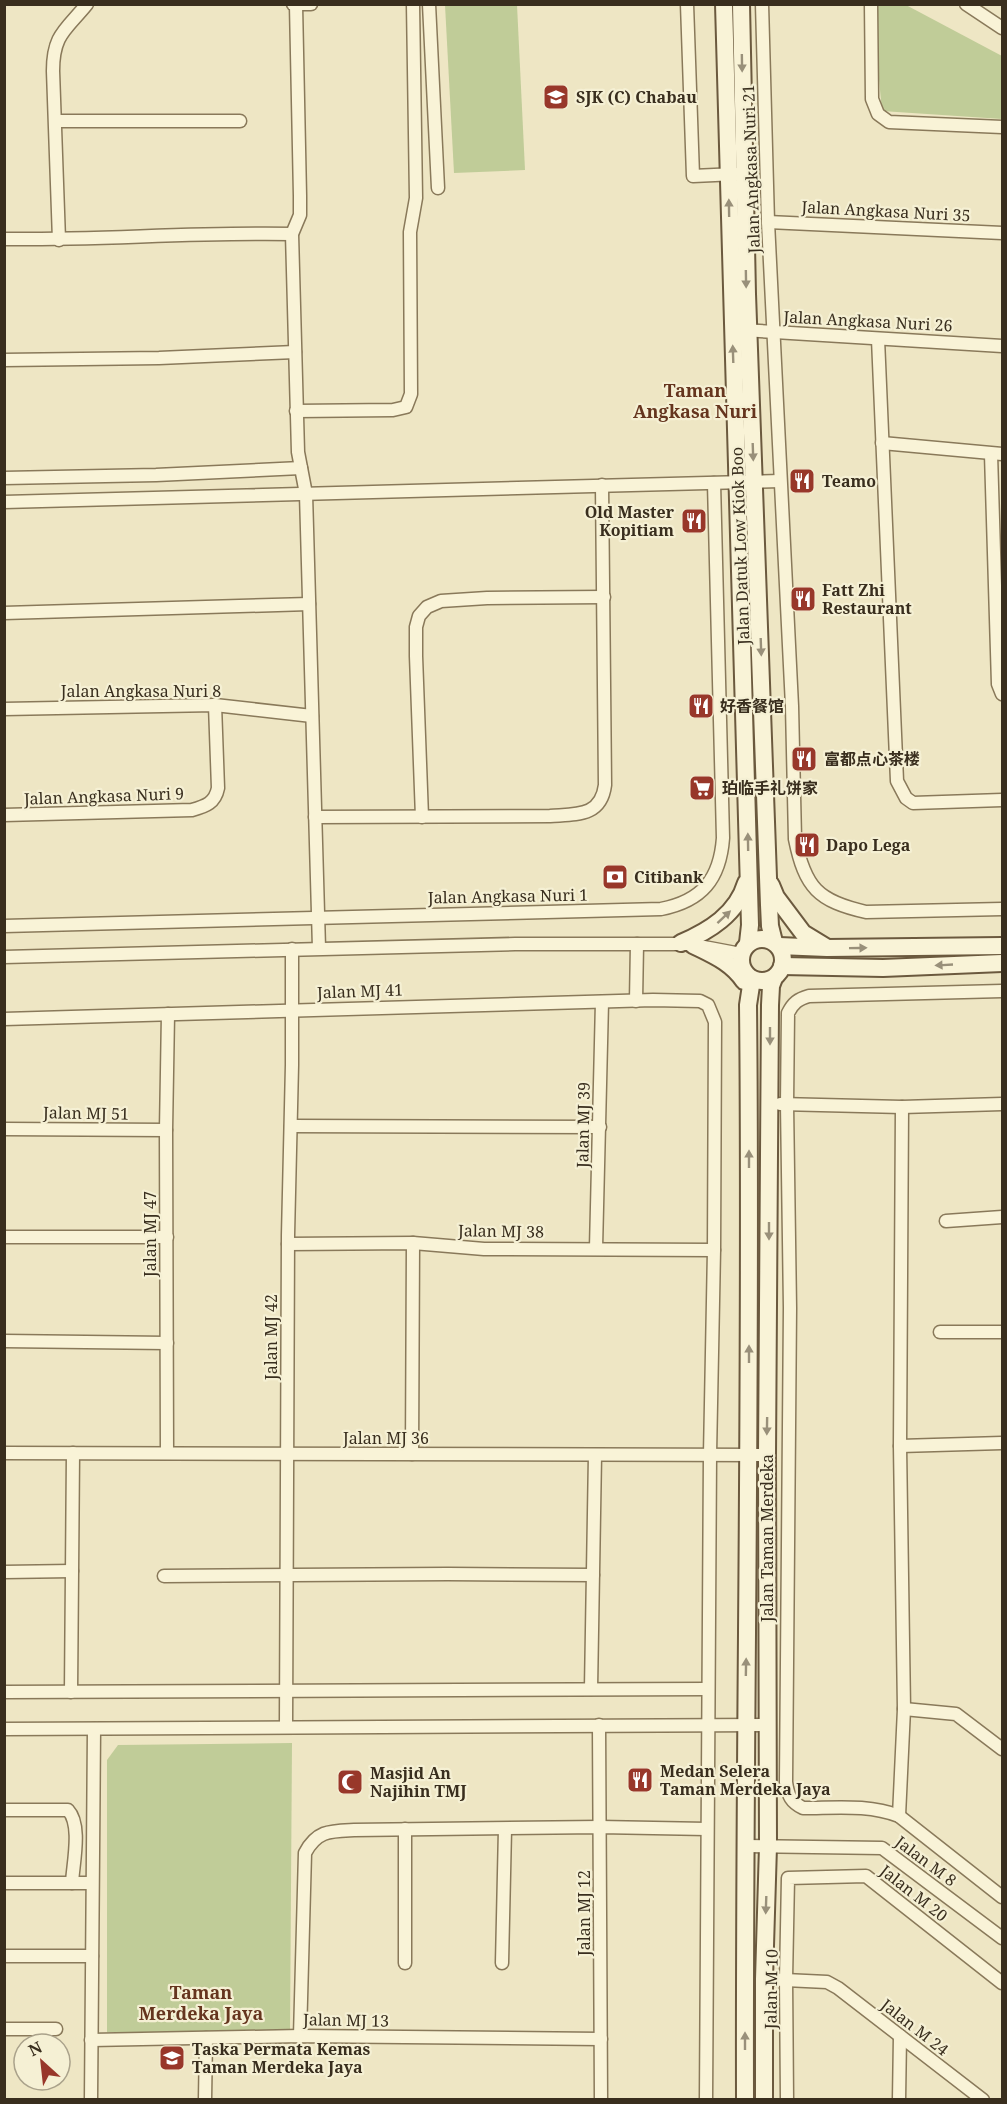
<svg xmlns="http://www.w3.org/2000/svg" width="1007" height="2104" font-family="'Noto Serif','Noto Sans SC',serif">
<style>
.grass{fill:#c0cc98}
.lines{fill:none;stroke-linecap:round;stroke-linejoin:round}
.street-casing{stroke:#89795a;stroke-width:15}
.secondary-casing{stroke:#6b593e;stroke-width:20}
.street{stroke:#f9f3d7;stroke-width:12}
.secondary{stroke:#f9f3d7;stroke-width:16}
.oneway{fill:#99907a}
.labels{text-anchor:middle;stroke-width:4.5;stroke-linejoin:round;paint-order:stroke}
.poi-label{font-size:16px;font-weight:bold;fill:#392e1e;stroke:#f5f0d4;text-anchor:start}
.street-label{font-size:16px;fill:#392e1e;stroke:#f5f0d4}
.neighbourhood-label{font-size:18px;font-weight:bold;fill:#65351e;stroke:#f5f0d4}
</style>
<rect width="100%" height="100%" fill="#eee6c4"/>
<!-- grass -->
<g class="grass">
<polygon points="445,5 517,5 525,170 454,173"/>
<polygon points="872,5 906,5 1002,56 1002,119 882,111"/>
<polygon points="292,1743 290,2035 107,2032 107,1760 118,1745"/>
</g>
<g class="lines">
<!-- street casing -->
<g class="street-casing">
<g id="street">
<polyline points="293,4 311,4"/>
<polyline points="429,4 438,188"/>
<polyline points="687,4 693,176 736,174"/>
<path d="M762,4l6,218 24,484 3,133c10,49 23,62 71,73l136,-3"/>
<polyline points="871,4 872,99 878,114 889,122 1002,127"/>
<polyline points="966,4 1002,28"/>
<polyline points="296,5 300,196 300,215 292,234 298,452 306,494 319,948"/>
<polyline points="56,121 240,121"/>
<polyline points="768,222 1002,233"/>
<path d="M4,239c96,1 192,-7 288,-5"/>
<path d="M59,240l-6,-169c0,-37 13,-41 34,-67"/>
<polyline points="742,330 1002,346"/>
<polyline points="878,339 897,781 906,798 913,803 1002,800"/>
<polyline points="4,360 159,358 295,352"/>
<polyline points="296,411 393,410 406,407 411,394 410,232 416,198 413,4"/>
<polyline points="882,443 1002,454"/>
<polyline points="991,454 998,684 1002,694"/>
<polyline points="4,478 156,475 301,468"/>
<polyline points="4,502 780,481"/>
<polyline points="4,613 309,604"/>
<polyline points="4,709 215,705 312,716"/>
<path d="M4,815l188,-5c14,-4 23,-7 26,-22l-3,-83"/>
<path d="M315,817l235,-1c26,-2 51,1 55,-31l-3,-300"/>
<polyline points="422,817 416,656 416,627 419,616 427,607 441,601 487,598 604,597"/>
<path d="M4,926l657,-17c41,-8 59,-30 62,-71l-9,-355"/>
<polyline points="704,947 741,954"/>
<polyline points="4,957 515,944 687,944"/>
<path d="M1002,991l-193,5c-11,3 -16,7 -21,17l-1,91 3,204 -4,474c2,14 5,20 17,26 32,0 66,-4 96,8l103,81"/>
<polyline points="636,1001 637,944"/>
<polyline points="4,1019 653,1000 700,1001 708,1005 715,1022 714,1250 710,1455 706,2100"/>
<polyline points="780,1104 902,1107 1002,1104"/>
<polyline points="291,1126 600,1127"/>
<polyline points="4,1129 166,1130"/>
<polyline points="946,1221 1002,1217"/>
<polyline points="4,1237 167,1237"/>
<polyline points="288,1244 413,1243 484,1249 714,1250"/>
<polyline points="596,1248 602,1002"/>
<polyline points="940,1332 1002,1332"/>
<polyline points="4,1341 167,1343"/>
<polyline points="900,1446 1002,1443"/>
<polyline points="4,1453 767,1455"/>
<polyline points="167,1453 166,1130 168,1014"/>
<polyline points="412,1454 413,1243"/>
<polyline points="4,1572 72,1571"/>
<polyline points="164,1576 448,1574 593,1575"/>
<polyline points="591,1689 595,1455"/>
<polyline points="4,1692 708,1689"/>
<polyline points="71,1692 73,1453"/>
<polyline points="904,1709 956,1714 1002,1749"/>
<polyline points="599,1725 601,2100"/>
<polyline points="286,1726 288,1235 292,1065 292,949"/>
<polyline points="4,1729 768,1725"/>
<path d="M4,1810h64c14,15 5,53 4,73"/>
<polyline points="899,1816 904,1709 900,1446 902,1107"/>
<polyline points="405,1829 405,1963"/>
<polyline points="746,1846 882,1848 1002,1938"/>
<polyline points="4,1883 92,1883"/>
<polyline points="4,1956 92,1956"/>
<polyline points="502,1963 505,1829"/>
<polyline points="764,1979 827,1982 838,1988 983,2100"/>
<polyline points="4,2029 56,2029"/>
<path d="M300,2036l5,-183c12,-23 26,-22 49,-23l246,-3 107,2"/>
<polyline points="91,2040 300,2036 601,2039"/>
<polyline points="91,2100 94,1729"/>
<polyline points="205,2100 206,2038"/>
<polyline points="787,2100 786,1979 788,1878 866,1876 1002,1983"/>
<polyline points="899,2100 900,2036"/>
</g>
</g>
<!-- secondary casing -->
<g class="secondary-casing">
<g id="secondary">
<polyline points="724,4 750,925 748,943"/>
<polyline points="741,4 747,294 769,905 770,926 774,942"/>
<polyline points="771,885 776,897 803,933 826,947"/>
<circle cx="762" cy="960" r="21"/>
<path d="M681,943c28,-12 56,-29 65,-60"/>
<path d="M693,945c20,10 38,17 51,36"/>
<polyline points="779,946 827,948 1002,946"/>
<polyline points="782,966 883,968 1002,963"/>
<path d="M745,2100c-1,-365 7,-730 3,-1095l4,-26"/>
<polyline points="764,2100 764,1979 768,1846 767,1455 770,1005 771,986 774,978"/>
</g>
</g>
<!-- street -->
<use href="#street" class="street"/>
<!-- secondary -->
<use href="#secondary" class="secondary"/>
</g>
<!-- one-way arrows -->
<defs><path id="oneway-solid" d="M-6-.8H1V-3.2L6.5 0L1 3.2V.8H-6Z" transform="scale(1.5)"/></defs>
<g class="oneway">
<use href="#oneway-solid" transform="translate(742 63) rotate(89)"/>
<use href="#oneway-solid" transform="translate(729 208) rotate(-91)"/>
<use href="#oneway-solid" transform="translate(746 279) rotate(89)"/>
<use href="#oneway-solid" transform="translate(733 354) rotate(-92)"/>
<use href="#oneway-solid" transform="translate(753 452) rotate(88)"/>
<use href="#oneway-solid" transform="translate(761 647) rotate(88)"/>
<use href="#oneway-solid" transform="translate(748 842) rotate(-91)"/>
<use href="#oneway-solid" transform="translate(724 917) rotate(-43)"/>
<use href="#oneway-solid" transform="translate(858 948) rotate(-1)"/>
<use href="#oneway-solid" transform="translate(944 965) rotate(177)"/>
<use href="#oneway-solid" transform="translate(770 1036) rotate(90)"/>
<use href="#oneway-solid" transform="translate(749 1159) rotate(-90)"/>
<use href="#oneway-solid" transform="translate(769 1231) rotate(90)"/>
<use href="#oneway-solid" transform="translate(749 1354) rotate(-90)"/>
<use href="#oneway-solid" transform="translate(767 1426) rotate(91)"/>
<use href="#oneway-solid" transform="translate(746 1667) rotate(-89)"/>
<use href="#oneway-solid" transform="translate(766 1905) rotate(92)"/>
<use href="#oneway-solid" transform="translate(745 2041) rotate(-90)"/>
</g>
<!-- icons -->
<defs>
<g id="school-square" transform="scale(1.35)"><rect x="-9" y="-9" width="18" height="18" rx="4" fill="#98372a" stroke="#f5f0d4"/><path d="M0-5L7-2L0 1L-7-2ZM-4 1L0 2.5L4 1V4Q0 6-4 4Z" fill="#fff"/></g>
<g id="restaurant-square" transform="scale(1.35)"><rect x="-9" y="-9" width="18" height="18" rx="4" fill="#98372a" stroke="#f5f0d4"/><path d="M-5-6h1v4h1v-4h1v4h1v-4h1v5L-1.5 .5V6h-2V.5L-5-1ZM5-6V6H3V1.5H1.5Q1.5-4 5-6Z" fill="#fff"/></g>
<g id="supermarket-square" transform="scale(1.35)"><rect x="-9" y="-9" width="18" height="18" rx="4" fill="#98372a" stroke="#f5f0d4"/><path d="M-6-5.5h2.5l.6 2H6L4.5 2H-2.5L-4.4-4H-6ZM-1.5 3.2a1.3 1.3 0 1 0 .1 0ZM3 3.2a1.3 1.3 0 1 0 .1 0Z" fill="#fff"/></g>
<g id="bank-square" transform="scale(1.35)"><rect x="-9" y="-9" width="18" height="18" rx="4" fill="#98372a" stroke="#f5f0d4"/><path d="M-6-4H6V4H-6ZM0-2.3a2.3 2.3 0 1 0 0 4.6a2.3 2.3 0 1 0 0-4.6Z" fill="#fff"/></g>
<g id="mosque-square" transform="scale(1.35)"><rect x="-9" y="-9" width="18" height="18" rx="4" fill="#98372a" stroke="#f5f0d4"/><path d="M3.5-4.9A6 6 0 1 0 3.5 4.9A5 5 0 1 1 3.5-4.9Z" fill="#fff"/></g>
</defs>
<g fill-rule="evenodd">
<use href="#school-square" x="556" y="97"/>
<use href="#restaurant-square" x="802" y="481"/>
<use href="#restaurant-square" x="694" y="521"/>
<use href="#restaurant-square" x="803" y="599"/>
<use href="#restaurant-square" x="701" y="706"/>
<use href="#restaurant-square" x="804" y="759"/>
<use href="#supermarket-square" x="702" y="788"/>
<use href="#restaurant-square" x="807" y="845"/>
<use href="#bank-square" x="615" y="877"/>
<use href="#restaurant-square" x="640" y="1780"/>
<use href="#mosque-square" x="350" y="1782"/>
<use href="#school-square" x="172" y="2058"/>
</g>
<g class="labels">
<!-- poi labels -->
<g class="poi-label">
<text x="576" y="103">SJK (C) Chabau</text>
<text x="822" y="487">Teamo</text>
<text x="674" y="518" text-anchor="end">Old Master<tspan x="674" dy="18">Kopitiam</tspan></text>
<text x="822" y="596">Fatt Zhi<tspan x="822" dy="18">Restaurant</tspan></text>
<text x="720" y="712">好香餐馆</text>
<text x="824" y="765">富都点心茶楼</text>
<text x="722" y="794">珀临手礼饼家</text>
<text x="826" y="851">Dapo Lega</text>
<text x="634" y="883">Citibank</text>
<text x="660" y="1777">Medan Selera<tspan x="660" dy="18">Taman Merdeka Jaya</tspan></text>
<text x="370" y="1779">Masjid An<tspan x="370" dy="18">Najihin TMJ</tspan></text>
<text x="192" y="2055">Taska Permata Kemas<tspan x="192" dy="18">Taman Merdeka Jaya</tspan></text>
</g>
<!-- street labels -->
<g class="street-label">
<text transform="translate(751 169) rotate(-92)" y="6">Jalan Angkasa Nuri 21</text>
<text transform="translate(886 211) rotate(3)" y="6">Jalan Angkasa Nuri 35</text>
<text transform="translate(868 321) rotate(3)" y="6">Jalan Angkasa Nuri 26</text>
<text transform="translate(740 546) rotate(-92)" y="6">Jalan Datuk Low Kiok Boo</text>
<text x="141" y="697">Jalan Angkasa Nuri 8</text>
<text transform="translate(104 796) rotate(-2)" y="6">Jalan Angkasa Nuri 9</text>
<text transform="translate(508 896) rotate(-1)" y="6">Jalan Angkasa Nuri 1</text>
<text transform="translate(360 991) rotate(-2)" y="6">Jalan MJ 41</text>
<text transform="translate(86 1113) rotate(1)" y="6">Jalan MJ 51</text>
<text transform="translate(583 1125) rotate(-89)" y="6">Jalan MJ 39</text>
<text transform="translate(501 1231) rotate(1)" y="6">Jalan MJ 38</text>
<text transform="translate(150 1234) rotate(-90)" y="6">Jalan MJ 47</text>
<text transform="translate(271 1337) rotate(-90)" y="6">Jalan MJ 42</text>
<text x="386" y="1444">Jalan MJ 36</text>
<text transform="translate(767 1538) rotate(-90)" y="6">Jalan Taman Merdeka</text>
<text transform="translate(926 1861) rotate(37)" y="6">Jalan M 8</text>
<text transform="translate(914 1893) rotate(38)" y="6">Jalan M 20</text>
<text transform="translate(584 1913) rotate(-90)" y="6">Jalan MJ 12</text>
<text transform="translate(771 1989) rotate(-89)" y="6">Jalan M 10</text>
<text transform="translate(346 2020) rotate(1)" y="6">Jalan MJ 13</text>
<text transform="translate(915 2027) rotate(38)" y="6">Jalan M 24</text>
</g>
<!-- neighbourhood labels -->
<g class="neighbourhood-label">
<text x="695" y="397">Taman<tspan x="695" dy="21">Angkasa Nuri</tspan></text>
<text x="201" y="1999">Taman<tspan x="201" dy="21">Merdeka Jaya</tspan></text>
</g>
</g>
<!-- border -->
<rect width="1007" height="2104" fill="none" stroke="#392e1e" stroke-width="12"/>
<!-- north arrow -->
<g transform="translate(42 2062) rotate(333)"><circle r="28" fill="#f5f0d4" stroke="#aaa28b" stroke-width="1.5"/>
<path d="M0-4.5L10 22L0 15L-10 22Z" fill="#98372a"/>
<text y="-9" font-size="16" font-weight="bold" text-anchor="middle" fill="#392e1e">N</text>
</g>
</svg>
